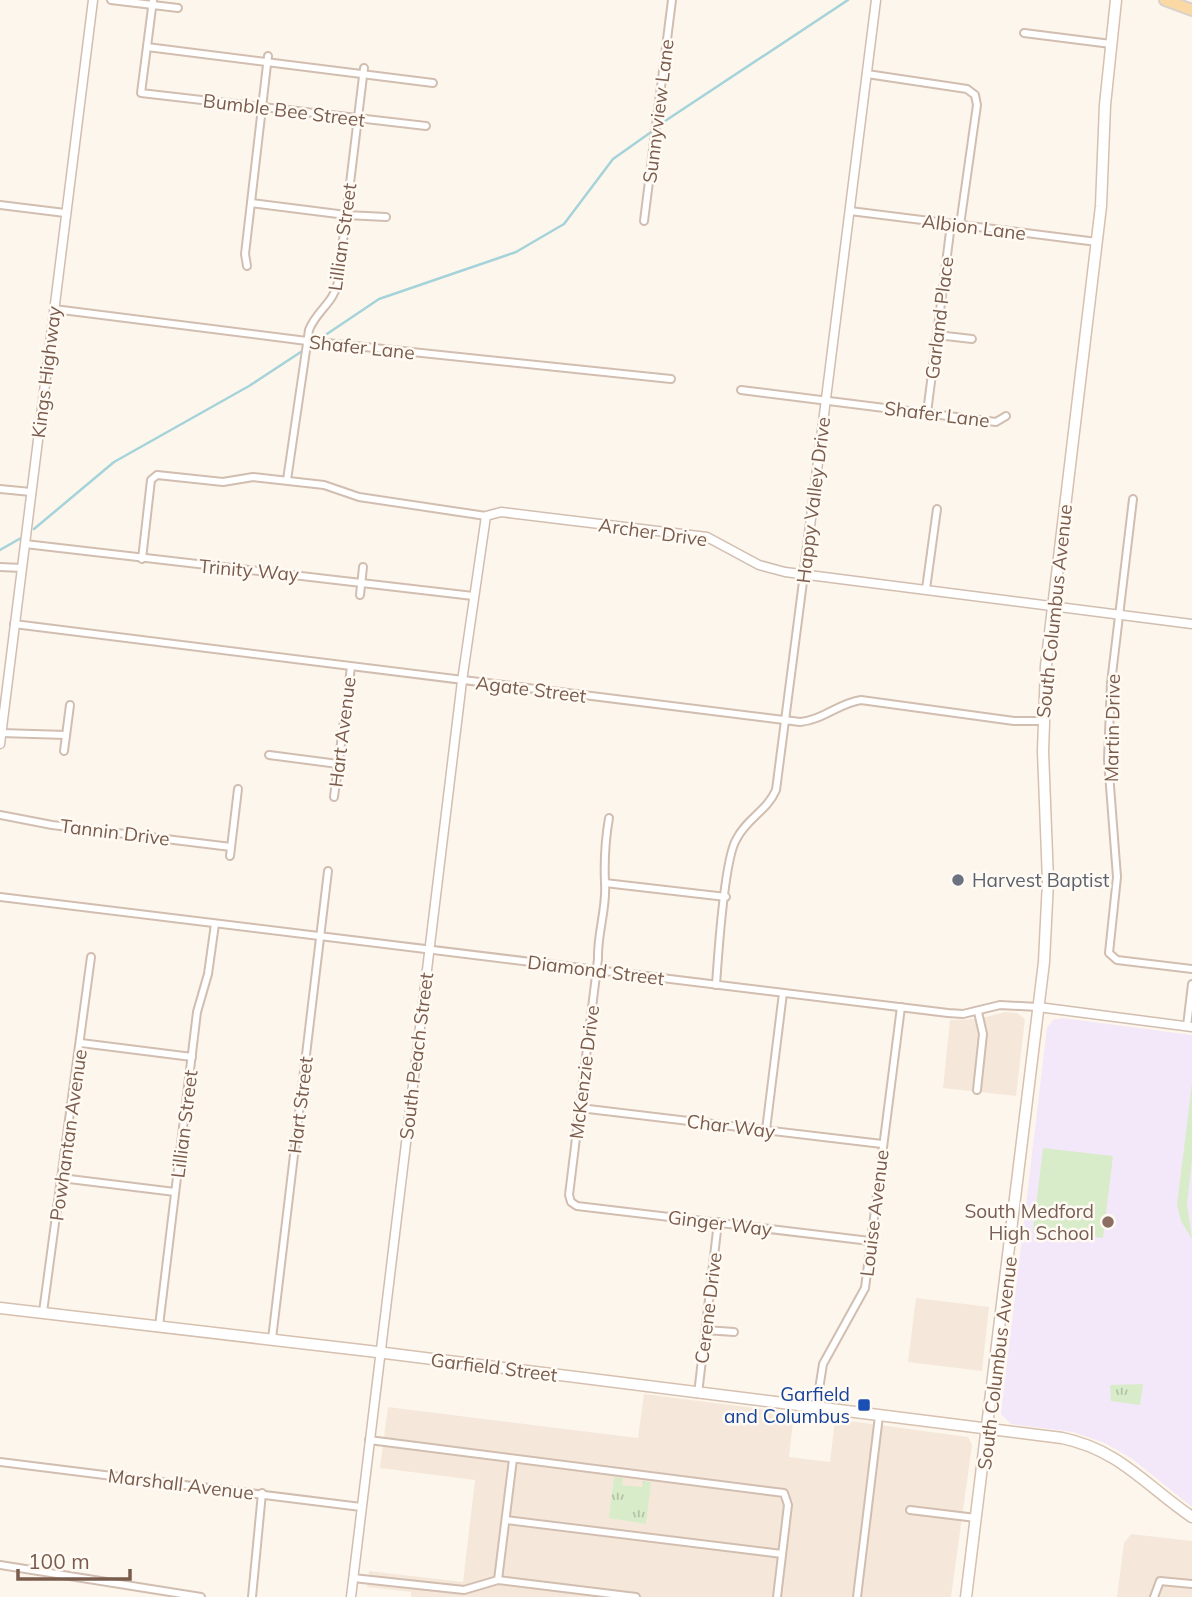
<svg xmlns="http://www.w3.org/2000/svg" width="1192" height="1597" font-family="Mulish,sans-serif">
<style>
.residential{fill:#f5e8da}
.education{fill:#f3e8fa}
.grass{fill:url(#grass-tufts)}
.pitch{fill:#d8ecc9}
.lines{fill:none;stroke-linecap:round;stroke-linejoin:round}
.stream{stroke:#a5d3da;stroke-width:2.5}
.minor-casing{stroke:#d1beb0;stroke-width:10}
.tertiary-casing{stroke:#d1beb0;stroke-width:11}
.secondary-casing{stroke:#d6c0b0;stroke-width:13}
.primary-casing{stroke:#dad1cd;stroke-width:14}
.minor{stroke:#fff;stroke-width:6}
.tertiary{stroke:#fff;stroke-width:8}
.secondary{stroke:#fff;stroke-width:10}
.primary{stroke:#fbd9a5;stroke-width:10}
.worship-dot{fill:#6b7280;stroke:#fffaf3;stroke-width:2.5}
.education-dot{fill:#8d6e63;stroke:#fffaf3;stroke-width:2.5}
.transit-dot{fill:#1a4fb4;stroke:#fffaf3;stroke-width:2.5}
.labels{text-anchor:middle;stroke-width:5;stroke-linejoin:round;paint-order:stroke}
.street-label{font-size:19px;fill:#7a5c4d;stroke:#fffaf3}
.worship-label{font-size:19px;fill:#5b616d;stroke:#fffaf3;text-anchor:start}
.education-label{font-size:19px;fill:#785e54;stroke:#fffaf3;text-anchor:end}
.transit-label{font-size:19px;fill:#164399;stroke:#fffaf3;text-anchor:end}
</style>
<defs>
<pattern id="grass-tufts" width="24" height="20" patternUnits="userSpaceOnUse" patternTransform="scale(1.75)"><rect width="24" height="20" fill="#d8ecc9"/><path d="M3 7l-1-3M5 7V3M7 7l1-3M15 17l-1-3M17 17v-4M19 17l1-3" fill="none" stroke="#b4c2a5"/></pattern>
</defs>
<rect width="100%" height="100%" fill="#fdf6ec"/>
<!-- residential -->
<g class="residential">
<polygon points="1005,1012 1017,1013 1025,1019 1016,1096 943,1088 950,1020 978,1019"/>
<polygon points="916,1298 989,1307 982,1371 908,1362"/>
<polygon points="644,1394 794,1413 789,1457 830,1462 835,1419 968,1437 972,1445 951,1597 411,1597 411,1592 367,1587 369,1571 463,1582 475,1480 380,1468 388,1407 638,1438"/>
<polygon points="1131,1534 1192,1541 1192,1597 1117,1597 1124,1543"/>
</g>
<!-- education -->
<polygon class="education" points="1062,1018 1192,1035 1192,1507 1131,1458 1105,1443 1073,1432 1011,1424 1001,1414 1047,1028 1053,1020"/>
<!-- grass -->
<g class="grass">
<polygon points="1143,1384 1140,1405 1111,1401 1110,1385"/>
<polygon points="614,1477 623,1478 622,1485 642,1487 643,1481 651,1482 646,1524 609,1518"/>
</g>
<!-- pitch -->
<g class="pitch">
<polygon points="1192,1083 1192,1160 1187,1204 1192,1239 1181,1221 1177,1205"/>
<polygon points="1043,1148 1113,1156 1103,1238 1033,1230"/>
</g>
<g class="lines">
<!-- stream -->
<g class="stream">
<polyline points="659,125 848,0"/>
<polyline points="318,340 379,299 516,252 564,224 613,159 654,130"/>
<polyline points="34,529 114,462 249,386 313,344"/>
<polyline points="0,550 21,538"/>
</g>
<!-- minor casing -->
<g class="minor-casing">
<g id="minor">
<polyline points="111,0 178,8"/>
<polyline points="153,0 141,93 426,126"/>
<polyline points="1024,33 1111,44"/>
<polyline points="147,47 433,83"/>
<polyline points="867,74 967,89 975,95 977,105 960,225"/>
<polyline points="251,203 346,215 386,217"/>
<polyline points="0,205 65,213"/>
<polyline points="850,211 1097,242"/>
<polyline points="644,221 672,0"/>
<polyline points="247,266 245,254 268,56"/>
<polyline points="54,309 307,341 671,379"/>
<polyline points="937,335 972,339"/>
<polyline points="741,390 996,422 1006,416"/>
<polyline points="927,413 951,224"/>
<path d="M287,480l22,-150c7,-19 25,-27 29,-48l26,-214"/>
<polyline points="0,489 31,492"/>
<polyline points="1133,499 1111,683 1108,760 1117,877 1109,953 1117,960 1192,969"/>
<polyline points="25,544 473,596"/>
<polyline points="142,559 151,480 157,475 223,482 253,477 324,485 359,497 486,516"/>
<polyline points="0,567 22,568"/>
<polyline points="926,589 937,509"/>
<polyline points="360,595 363,567"/>
<path d="M14,624l786,98c23,-2 39,-19 61,-22l153,21h29"/>
<polyline points="1,733 66,735"/>
<polyline points="64,751 70,705"/>
<polyline points="269,755 338,764"/>
<polyline points="334,797 351,667"/>
<polyline points="0,815 52,825 231,847"/>
<path d="M609,818c-4,23 -5,42 -4,65 2,25 -8,51 -7,76l-29,236 2,7 6,4 293,35"/>
<polyline points="230,856 238,789"/>
<polyline points="605,883 726,897"/>
<polyline points="0,897 948,1013 963,1014 1000,1005 1038,1007"/>
<path d="M716,985c2,-29 8,-124 20,-145 10,-21 31,-29 40,-50l28,-216"/>
<polyline points="1187,1026 1192,984"/>
<polyline points="81,1043 192,1057"/>
<polyline points="977,1090 983,1034 978,1012"/>
<polyline points="580,1108 882,1144"/>
<polyline points="766,1130 783,993"/>
<polyline points="61,1178 175,1192"/>
<polyline points="43,1312 91,957"/>
<polyline points="159,1326 197,1012 208,974 215,924"/>
<polyline points="705,1330 734,1332"/>
<polyline points="272,1339 328,871"/>
<polyline points="698,1394 718,1222"/>
<polyline points="816,1408 823,1364 865,1288 901,1007"/>
<polyline points="369,1440 784,1493 788,1505 777,1597"/>
<polyline points="0,1462 361,1507"/>
<polyline points="910,1510 976,1518"/>
<polyline points="506,1520 782,1554"/>
<polyline points="0,1565 201,1597"/>
<polyline points="353,1578 464,1590 498,1580 636,1597"/>
<polyline points="498,1580 513,1459"/>
<polyline points="252,1597 262,1493"/>
<polyline points="857,1597 879,1416"/>
<polyline points="1154,1597 1160,1581 1192,1584"/>
</g>
</g>
<!-- tertiary casing -->
<g class="tertiary-casing">
<g id="tertiary">
<polyline points="804,574 876,0"/>
<polyline points="0,744 93,0"/>
<polyline points="1038,1007 1192,1027"/>
<polyline points="351,1597 462,681 486,516 501,512 707,537 759,565 785,572 1192,624"/>
</g>
</g>
<!-- secondary casing -->
<g class="secondary-casing">
<g id="secondary">
<path d="M0,1308l369,43 693,87c58,12 84,48 130,79"/>
<polyline points="966,1597 1044,962 1048,881 1043,751 1046,666 1101,206 1105,105 1116,0"/>
</g>
</g>
<!-- primary casing -->
<g class="primary-casing">
<polyline id="primary" points="1165,0 1192,10"/>
</g>
<!-- minor -->
<use href="#minor" class="minor"/>
<!-- tertiary -->
<use href="#tertiary" class="tertiary"/>
<!-- secondary -->
<use href="#secondary" class="secondary"/>
<!-- primary -->
<use href="#primary" class="primary"/>
</g>
<!-- markers -->
<circle class="worship-dot" cx="958" cy="880" r="7"/>
<circle class="education-dot" cx="1108" cy="1222" r="7"/>
<rect class="transit-dot" x="857" y="1398" width="14" height="14" rx="3.5"/>
<g class="labels">
<!-- street labels -->
<g class="street-label">
<text transform="translate(284 110) rotate(7)" y="7">Bumble Bee Street</text>
<text transform="translate(658 111) rotate(-83)" y="7">Sunnyview Lane</text>
<text transform="translate(974 227) rotate(7)" y="7">Albion Lane</text>
<text transform="translate(342 237) rotate(-82)" y="7">Lillian Street</text>
<text transform="translate(939 318) rotate(-83)" y="7">Garland Place</text>
<text transform="translate(362 347) rotate(6)" y="7">Shafer Lane</text>
<text transform="translate(46 372) rotate(-83)" y="7">Kings Highway</text>
<text transform="translate(937 414) rotate(7)" y="7">Shafer Lane</text>
<text transform="translate(813 500) rotate(-83)" y="7">Happy Valley Drive</text>
<text transform="translate(653 532) rotate(8)" y="7">Archer Drive</text>
<text transform="translate(249 570) rotate(5)" y="7">Trinity Way</text>
<text transform="translate(1054 611) rotate(-84)" y="7">South Columbus Avenue</text>
<text transform="translate(531 689) rotate(7)" y="7">Agate Street</text>
<text transform="translate(1112 728) rotate(-89)" y="7">Martin Drive</text>
<text transform="translate(342 732) rotate(-83)" y="7">Hart Avenue</text>
<text transform="translate(115 832) rotate(7)" y="7">Tannin Drive</text>
<text transform="translate(596 970) rotate(7)" y="7">Diamond Street</text>
<text transform="translate(416 1056) rotate(-83)" y="7">South Peach Street</text>
<text transform="translate(584 1072) rotate(-83)" y="7">McKenzie Drive</text>
<text transform="translate(300 1105) rotate(-83)" y="7">Hart Street</text>
<text transform="translate(184 1124) rotate(-83)" y="7">Lillian Street</text>
<text transform="translate(731 1126) rotate(7)" y="7">Char Way</text>
<text transform="translate(68 1135) rotate(-82)" y="7">Powhantan Avenue</text>
<text transform="translate(874 1213) rotate(-83)" y="7">Louise Avenue</text>
<text transform="translate(720 1223) rotate(7)" y="7">Ginger Way</text>
<text transform="translate(708 1308) rotate(-83)" y="7">Cerene Drive</text>
<text transform="translate(997 1363) rotate(-83)" y="7">South Columbus Avenue</text>
<text transform="translate(494 1367) rotate(7)" y="7">Garfield Street</text>
<text transform="translate(181 1484) rotate(7)" y="7">Marshall Avenue</text>
</g>
<!-- worship labels -->
<g class="worship-label">
<text x="972" y="887">Harvest Baptist</text>
</g>
<!-- education labels -->
<g class="education-label">
<text x="1094" y="1218">South Medford<tspan x="1094" dy="22">High School</tspan></text>
</g>
<!-- transit labels -->
<g class="transit-label">
<text x="850" y="1401">Garfield<tspan x="850" dy="22">and Columbus</tspan></text>
</g>
</g>
<!-- scale -->
<path d="M18 1569v10h112v-10" fill="none" stroke="#7a5c4d" stroke-width="3.5"/>
<text x="28" y="1569" font-size="21" fill="#7a5c4d" stroke="#fffaf3" stroke-width="5" paint-order="stroke">100 m</text>
</svg>
